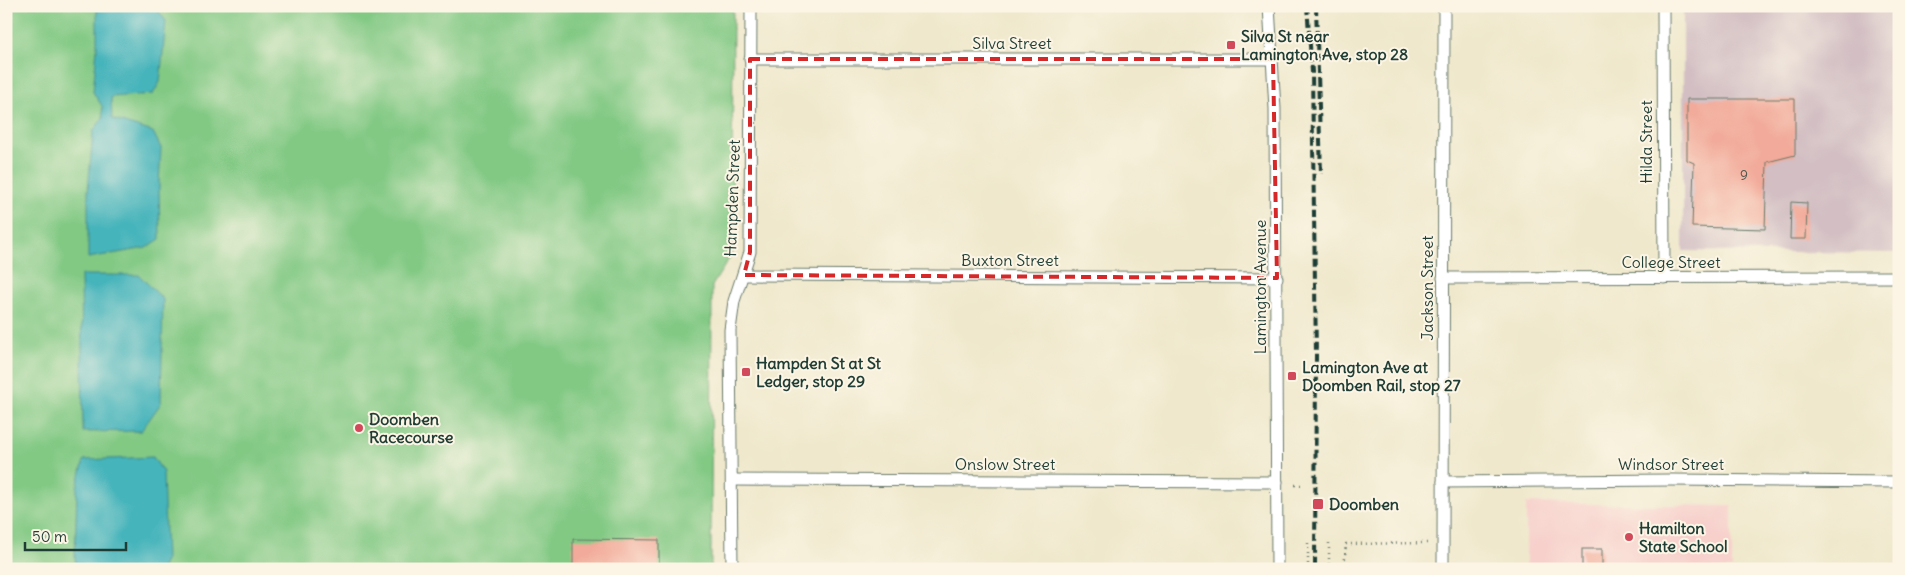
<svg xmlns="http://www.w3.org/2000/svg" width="1905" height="575" font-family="Delius,sans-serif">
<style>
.built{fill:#f7d0cc}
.industrial{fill:#d2bec3}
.green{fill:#82c984;stroke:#50835c}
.water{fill:#44b4bb;stroke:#327878}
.building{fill:#f2aa9a}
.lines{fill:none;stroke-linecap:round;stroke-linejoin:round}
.minor-casing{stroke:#687969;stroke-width:13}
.path{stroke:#687969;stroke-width:2.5;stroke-dasharray:1 4;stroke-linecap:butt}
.minor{stroke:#fff;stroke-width:11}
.rail{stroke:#1f3d34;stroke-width:4;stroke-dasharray:8 4;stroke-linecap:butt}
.marked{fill:none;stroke:#d62828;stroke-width:4;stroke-dasharray:10 6;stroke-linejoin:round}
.poi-dot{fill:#d1495b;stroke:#fcf5e5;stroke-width:2}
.labels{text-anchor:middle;stroke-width:4;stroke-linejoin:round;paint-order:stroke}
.number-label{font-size:14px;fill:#54584e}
.poi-label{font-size:16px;font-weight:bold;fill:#1f3d34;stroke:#fcf5e5;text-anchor:start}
.street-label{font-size:16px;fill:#1f3d34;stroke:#fcf5e5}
</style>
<rect width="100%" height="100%" fill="#fcf5e5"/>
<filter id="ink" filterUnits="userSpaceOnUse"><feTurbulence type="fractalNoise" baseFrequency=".02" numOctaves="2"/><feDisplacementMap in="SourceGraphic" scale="10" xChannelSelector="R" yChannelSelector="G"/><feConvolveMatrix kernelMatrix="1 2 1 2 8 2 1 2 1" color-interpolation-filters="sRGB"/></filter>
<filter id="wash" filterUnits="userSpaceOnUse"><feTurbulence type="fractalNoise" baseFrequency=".0096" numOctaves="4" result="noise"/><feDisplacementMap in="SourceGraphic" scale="20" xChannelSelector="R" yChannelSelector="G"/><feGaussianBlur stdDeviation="1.12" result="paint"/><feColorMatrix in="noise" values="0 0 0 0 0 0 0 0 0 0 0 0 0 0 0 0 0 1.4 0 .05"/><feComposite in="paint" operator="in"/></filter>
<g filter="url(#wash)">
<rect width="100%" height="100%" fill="#efe8cc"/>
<!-- built -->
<polygon class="built" points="1526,503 1732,506 1732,569 1526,569"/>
<!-- industrial -->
<polygon class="industrial" points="1683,6 1899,6 1899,253 1683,251"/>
<!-- green -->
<polygon class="green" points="6,6 733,6 732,254 712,286 711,569 6,569"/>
<!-- water -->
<g class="water">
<polygon points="97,6 155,6 166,21 160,82 153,94 111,97 112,119 153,132 161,148 159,184 160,239 146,248 88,258 88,191 93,131 103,118 102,106 93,92 97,48"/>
<polygon points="81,275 139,275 163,299 161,403 141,431 83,432"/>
<polygon points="153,457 163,472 166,559 161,569 77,569 75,558 77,487 84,460"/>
</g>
<g id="blocks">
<!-- building -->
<g class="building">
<polygon points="1687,99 1795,99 1795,155 1767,162 1765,229 1692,227 1694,163 1687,160"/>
<polygon points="1791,202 1807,203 1806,239 1790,239"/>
<polygon points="573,539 659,540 659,569 573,569"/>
<rect x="1582" y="549" width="20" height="20"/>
</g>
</g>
</g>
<g filter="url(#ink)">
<use href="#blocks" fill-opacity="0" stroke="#687969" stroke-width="1"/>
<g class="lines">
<!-- minor casing -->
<g class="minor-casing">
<g id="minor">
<polyline points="1269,6 1275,109 1277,569"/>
<polyline points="1663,6 1664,278"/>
<polyline points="750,59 1273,59"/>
<polyline points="744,275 1277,278"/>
<polyline points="1443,278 1899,277"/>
<polyline points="732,480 1277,482"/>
<polyline points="1443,482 1671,480 1899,482"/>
<polyline points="732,569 730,330 734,301 750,252 751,6"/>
<polyline points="1443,569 1444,6"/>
</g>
</g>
<!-- path -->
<g class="path">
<polyline points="1295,485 1305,485"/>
<polyline points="1308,543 1308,569"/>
<polyline points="1329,569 1329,542"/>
<polyline points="1344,569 1346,544 1428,543"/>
</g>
<!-- minor -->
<use href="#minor" class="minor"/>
<!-- rail -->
<g class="rail">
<polyline points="1307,6 1312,72 1316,355 1315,569"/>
<polyline points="1316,6 1321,174"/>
</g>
</g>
</g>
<!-- marked area -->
<path class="marked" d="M750,59h523l4,219 -533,-3 6,-23z"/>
<!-- markers -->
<g class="poi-dot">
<rect x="1226" y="40" width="10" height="10" rx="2.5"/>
<rect x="741" y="367" width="10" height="10" rx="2.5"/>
<rect x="1287" y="371" width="10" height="10" rx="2.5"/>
<circle cx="359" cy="428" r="5"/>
<rect x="1312" y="498" width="12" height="12" rx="2.5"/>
<circle cx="1629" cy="537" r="5"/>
</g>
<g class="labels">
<!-- number labels -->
<g class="number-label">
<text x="1744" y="180">9</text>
</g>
<!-- poi labels -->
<g class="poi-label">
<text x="1241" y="42">Silva St near<tspan x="1241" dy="18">Lamington Ave, stop 28</tspan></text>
<text x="756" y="369">Hampden St at St<tspan x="756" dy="18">Ledger, stop 29</tspan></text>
<text x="1302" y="373">Lamington Ave at<tspan x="1302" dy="18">Doomben Rail, stop 27</tspan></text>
<text x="369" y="425">Doomben<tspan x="369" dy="18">Racecourse</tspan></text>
<text x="1329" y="510">Doomben</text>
<text x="1639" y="534">Hamilton<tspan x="1639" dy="18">State School</tspan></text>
</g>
<!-- street labels -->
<g class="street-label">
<text x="1012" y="49">Silva Street</text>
<text transform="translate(1646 142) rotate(-90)" y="6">Hilda Street</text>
<text transform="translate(732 198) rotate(-88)" y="6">Hampden Street</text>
<text x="1010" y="266">Buxton Street</text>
<text x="1671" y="268">College Street</text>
<text transform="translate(1260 287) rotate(-90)" y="6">Lamington Avenue</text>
<text transform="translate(1427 288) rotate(-90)" y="6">Jackson Street</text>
<text x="1005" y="470">Onslow Street</text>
<text x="1671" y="470">Windsor Street</text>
</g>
</g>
<!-- margin -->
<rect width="1905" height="575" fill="none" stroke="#fcf5e5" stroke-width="25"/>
<!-- scale -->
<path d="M25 542v8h101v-8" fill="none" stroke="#1f3d34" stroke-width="2.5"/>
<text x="32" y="542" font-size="15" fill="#1f3d34" stroke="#fcf5e5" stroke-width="4" paint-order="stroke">50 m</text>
</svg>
